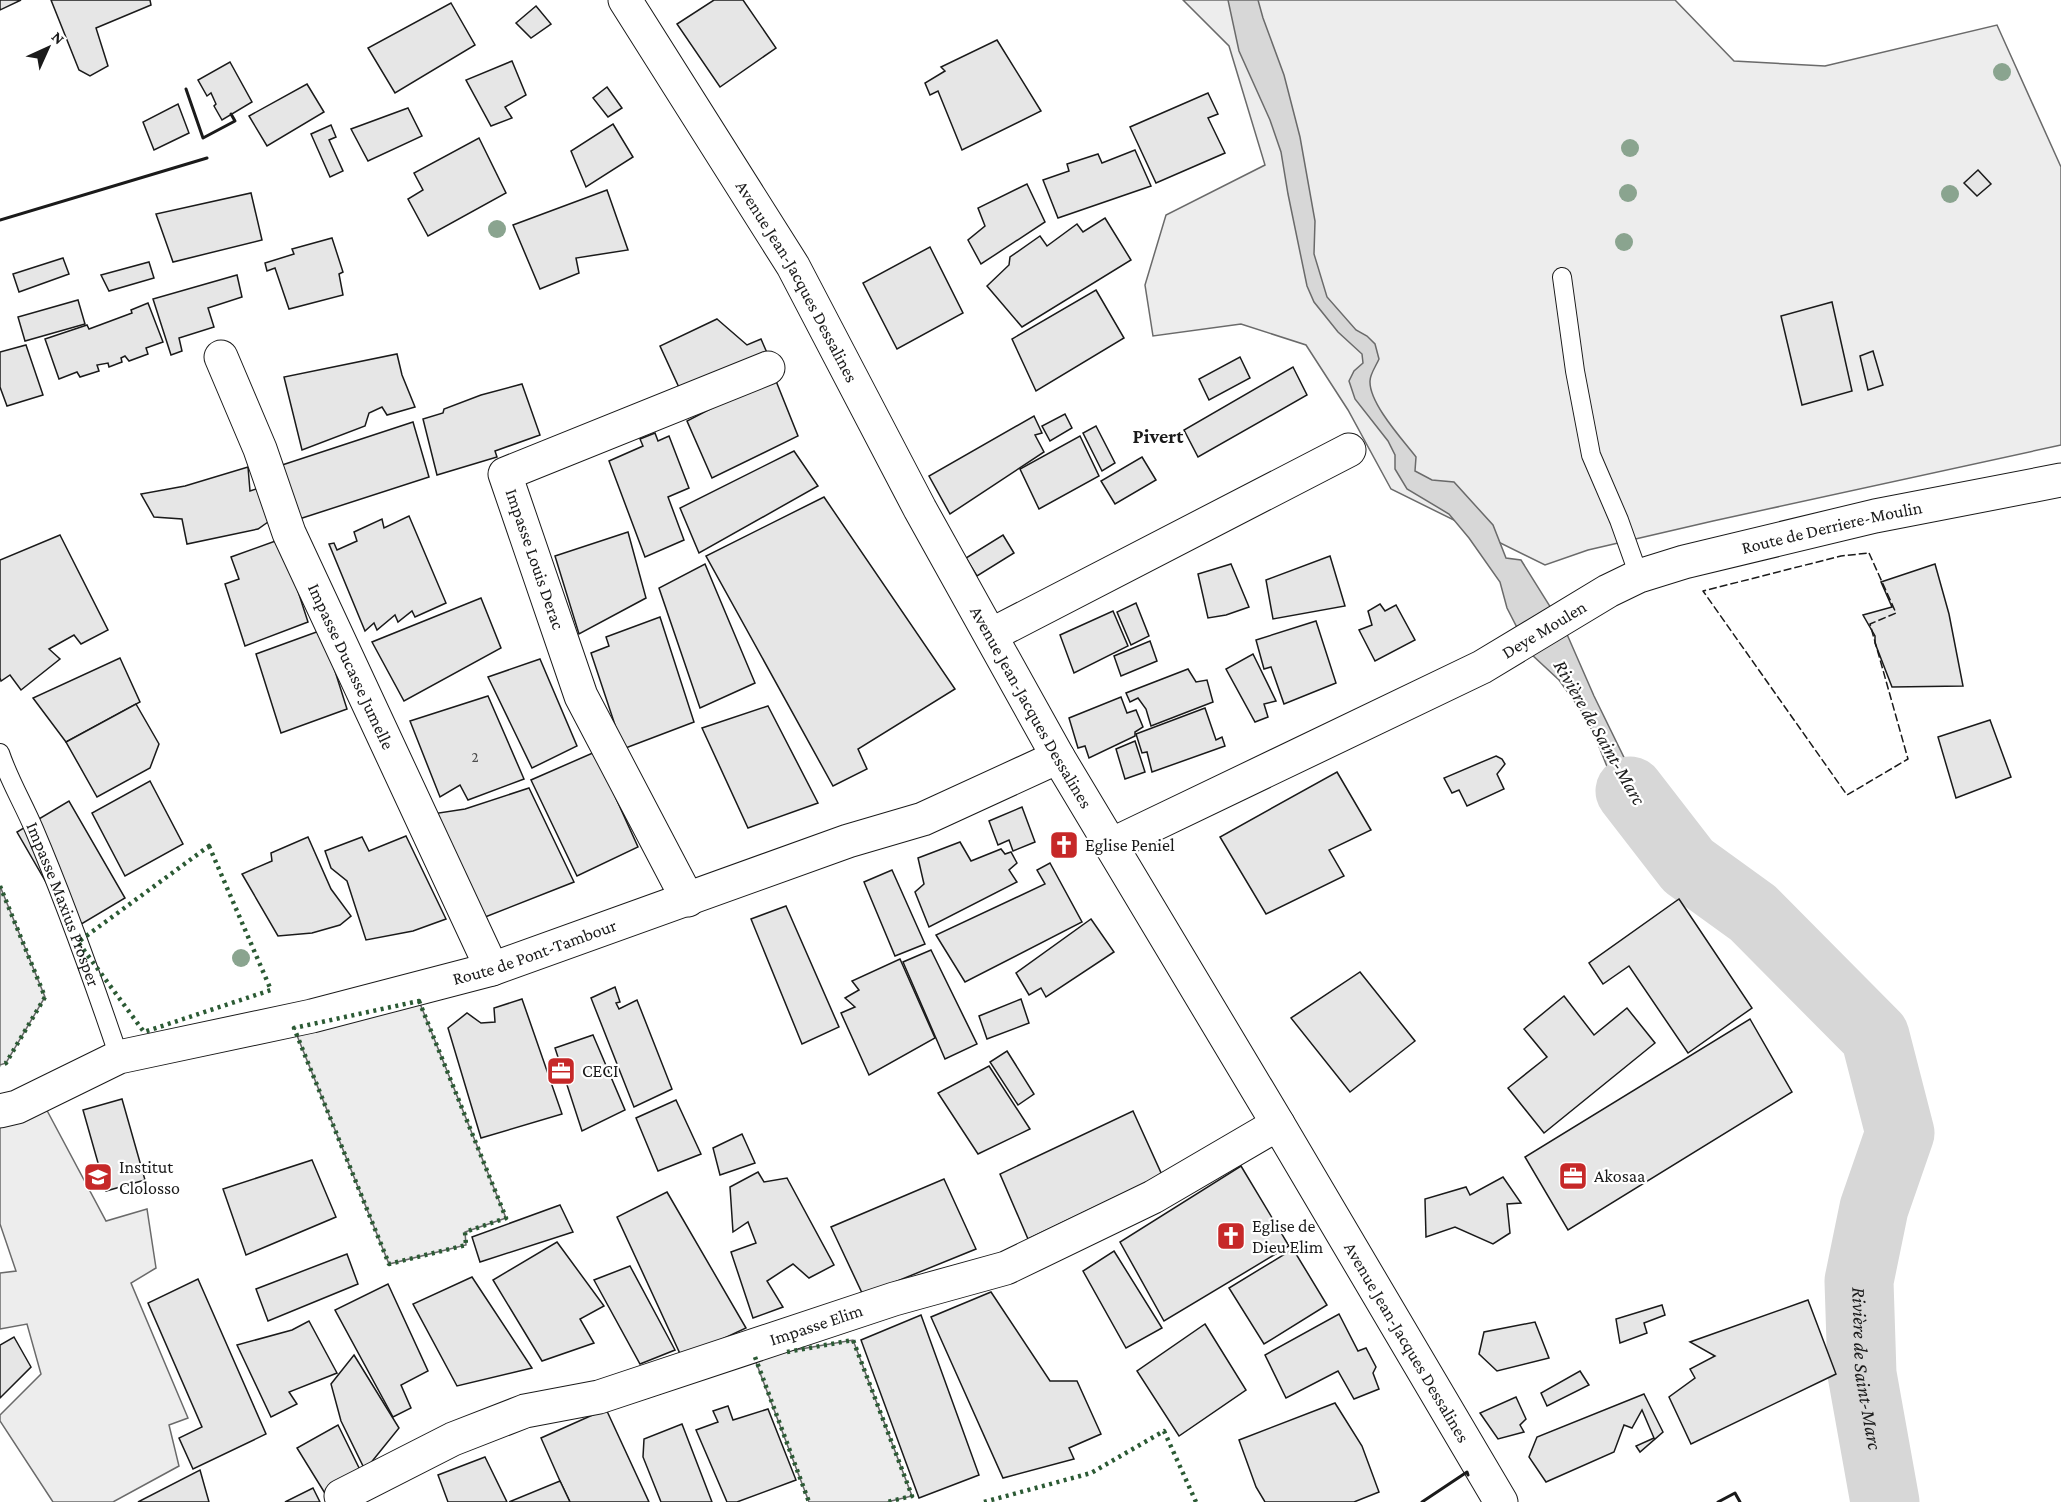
<svg xmlns="http://www.w3.org/2000/svg" width="2061" height="1502" font-family="'Crimson Pro',serif">
<style>
.built{fill:#ededed;stroke:#6a6a6a;stroke-width:1.5}
.water{fill:#d7d7d7;stroke:#6a6a6a;stroke-width:1.5}
.lines{fill:none;stroke-linecap:round;stroke-linejoin:round}
.river{stroke:#d7d7d7;stroke-width:69}
.building{fill:#e6e6e6;stroke:#1a1a1a;stroke-width:1.5}
.lane-casing{stroke:#1a1a1a;stroke-width:20}
.street-casing{stroke:#1a1a1a;stroke-width:35}
.secondary-casing{stroke:#1a1a1a;stroke-width:35}
.lane{stroke:#fff;stroke-width:18}
.street{stroke:#fff;stroke-width:33}
.secondary{stroke:#fff;stroke-width:33}
.hedge{stroke:#2b5a34;stroke-width:4.5;stroke-dasharray:3 4.5;stroke-linecap:butt}
.fence{stroke:#1a1a1a;stroke-width:1.5;stroke-dasharray:8 3;stroke-linecap:butt}
.wall{stroke:#1a1a1a;stroke-width:3}
.tree{fill:#8aa48f}
.labels{text-anchor:middle;stroke-width:4.5;stroke-linejoin:round;paint-order:stroke}
.number-label{font-size:15px;fill:#4d4d4d}
.street-label{font-size:18px;fill:#1a1a1a;stroke:#fff}
.poi-label{font-size:18px;fill:#1a1a1a;stroke:#fff;text-anchor:start}
.neighbourhood-label{font-size:20px;font-weight:bold;fill:#1a1a1a;stroke:#fff}
.water-label{font-size:20px;font-style:italic;fill:#1a1a1a;stroke:#fff}
</style>
<rect width="100%" height="100%" fill="#fff"/>
<!-- built -->
<g class="built">
<polygon points="1183,0 1675,0 1734,61 1825,66 1997,25 2061,167 2061,445 1713,521 1588,550 1545,565 1391,489 1348,410 1306,345 1241,324 1153,336 1145,285 1166,215 1265,165 1229,46"/>
<polygon points="0,886 45,997 6,1063 0,1065"/>
<polygon points="419,1001 506,1218 465,1232 466,1245 389,1264 294,1028"/>
<polygon points="43,1103 106,1221 147,1209 156,1268 131,1283 188,1418 169,1425 179,1466 113,1502 53,1502 0,1421 0,1415 41,1374 27,1324 0,1329 0,1273 16,1271 0,1224 0,1124"/>
<polygon points="853,1340 912,1496 887,1502 809,1502 754,1357"/>
</g>
<!-- water -->
<path class="water" d="M1228,0h30l5,18 21,57 16,62 15,84 -1,33 13,43 29,33 11,6 8,8 4,15c-3,7 -9,15 -9,22 -1,22 32,58 46,76l-1,14 17,9 22,2 39,43 13,33 15,2 45,72 28,64 42,86 48,72 4,12 -17,-5 -42,-52 -21,-40 -14,-35 -14,-25 -21,-29 -29,-27 -23,-45 -7,-26 -31,-44 -20,-24 -42,-25 -12,-20v-14l-7,-14 -33,-42 -6,-18 5,-10 9,-8 -1,-9 -24,-22 -24,-30 -7,-16 -19,-92 -7,-42 -11,-32 -31,-69z"/>
<g class="lines">
<!-- river -->
<path class="river" id="s1" d="M1630,791l58,75 65,47 122,123 25,97 -26,75 -15,73 3,93 23,128"/>
</g>
<!-- building -->
<g class="building">
<polygon points="0,0 21,0 0,10"/>
<polygon points="51,0 150,0 151,5 96,28 108,66 90,76 79,70"/>
<polygon points="714,0 743,0 776,48 720,87 677,24"/>
<polygon points="451,3 475,45 395,93 368,48"/>
<polygon points="536,6 551,24 531,38 516,23"/>
<polygon points="997,40 1041,111 962,150 938,91 930,95 925,83 945,71 941,67"/>
<polygon points="512,61 526,95 505,107 512,118 491,126 466,80"/>
<polygon points="230,62 252,102 222,120 214,106 216,104 211,93 207,96 198,80"/>
<polygon points="307,84 324,112 267,146 249,116"/>
<polygon points="607,87 622,108 608,117 593,98"/>
<polygon points="1208,93 1218,114 1208,118 1225,153 1156,183 1130,127"/>
<polygon points="178,104 189,133 154,150 143,122"/>
<polygon points="408,108 422,136 368,161 351,129"/>
<polygon points="613,124 633,157 586,187 571,151"/>
<polygon points="331,125 336,137 329,140 343,171 330,177 311,134"/>
<polygon points="479,138 506,193 428,236 408,199 423,190 414,173"/>
<polygon points="1135,150 1151,186 1058,218 1043,180 1069,171 1067,164 1098,154 1102,163"/>
<polygon points="1978,170 1991,184 1977,196 1964,183"/>
<polygon points="1027,184 1045,222 981,264 968,240 985,226 978,208"/>
<polygon points="607,190 628,250 576,258 579,273 540,289 513,225"/>
<polygon points="251,193 262,240 173,262 156,214"/>
<polygon points="1105,218 1131,260 1022,327 987,286 1009,265 1010,257 1040,236 1047,246 1077,224 1083,232"/>
<polygon points="332,238 343,272 339,274 343,295 289,309 275,268 267,271 265,263 294,254 292,249"/>
<polygon points="930,247 963,313 897,349 863,283"/>
<polygon points="63,258 69,274 19,292 13,274"/>
<polygon points="149,262 154,278 109,291 101,275"/>
<polygon points="237,275 242,297 208,308 214,327 179,338 182,351 171,355 153,299"/>
<polygon points="1096,290 1124,338 1036,391 1012,339"/>
<polygon points="78,300 85,324 25,341 18,317"/>
<polygon points="1832,302 1852,391 1802,405 1781,316"/>
<polygon points="148,303 163,342 146,348 148,354 129,361 125,356 121,358 122,362 109,367 108,363 97,365 99,371 80,377 77,372 59,379 45,339 87,325 89,329 132,313 131,310"/>
<polygon points="717,319 747,345 761,339 768,355 682,394 660,346"/>
<polygon points="26,345 43,395 7,406 0,387 0,352"/>
<polygon points="1873,351 1883,385 1868,390 1860,356"/>
<polygon points="397,354 402,375 415,407 387,415 382,407 369,413 365,426 302,450 284,377"/>
<polygon points="1240,357 1250,378 1209,400 1199,379"/>
<polygon points="1293,367 1307,395 1198,457 1184,430"/>
<polygon points="774,376 798,436 712,478 687,421"/>
<polygon points="522,384 540,435 495,451 497,457 437,475 423,419 443,413 444,409 481,395"/>
<polygon points="1065,414 1072,428 1050,441 1042,426"/>
<polygon points="1034,416 1042,433 1035,435 1044,452 950,514 929,476"/>
<polygon points="413,422 429,477 293,521 276,467"/>
<polygon points="1096,426 1115,463 1102,471 1083,433"/>
<polygon points="655,433 658,441 669,436 689,488 668,497 684,540 645,557 609,461 643,446 640,439"/>
<polygon points="1080,436 1099,476 1039,509 1020,469"/>
<polygon points="794,451 818,486 699,553 680,508"/>
<polygon points="1142,457 1156,480 1115,504 1101,481"/>
<polygon points="248,467 250,491 262,487 268,522 258,529 187,544 182,519 154,517 141,494 185,486"/>
<polygon points="824,497 955,689 858,749 867,769 833,786 706,556"/>
<polygon points="409,516 446,603 415,617 412,611 398,622 395,615 377,630 374,623 365,631 329,544 334,543 337,550 357,541 354,532 382,519 384,528"/>
<polygon points="628,532 646,598 579,634 555,556"/>
<polygon points="60,535 108,630 81,644 74,635 49,649 60,659 21,690 10,675 1,681 0,678 0,560"/>
<polygon points="1003,535 1014,553 977,576 966,558"/>
<polygon points="281,539 308,622 245,646 225,584 239,579 231,557"/>
<polygon points="1330,556 1345,606 1273,619 1266,580"/>
<polygon points="705,564 755,683 700,708 659,588"/>
<polygon points="1231,564 1249,607 1226,615 1208,618 1198,574"/>
<polygon points="1935,564 1949,614 1963,686 1892,687 1875,643 1875,636 1863,615 1892,607 1881,582"/>
<polygon points="481,598 501,648 404,701 372,642"/>
<polygon points="1136,603 1149,636 1131,645 1117,612"/>
<polygon points="1380,604 1385,611 1396,605 1415,640 1375,661 1359,630 1372,625 1368,611"/>
<polygon points="1113,611 1128,646 1074,673 1060,635"/>
<polygon points="660,617 694,722 623,749 591,653 609,646 606,637"/>
<polygon points="1316,621 1336,683 1284,704 1271,667 1264,669 1256,640"/>
<polygon points="322,630 347,709 281,733 256,654"/>
<polygon points="1150,641 1157,661 1121,676 1114,656"/>
<polygon points="1253,654 1276,701 1264,704 1268,717 1255,722 1226,669"/>
<polygon points="120,658 140,702 66,742 33,698"/>
<polygon points="540,659 577,746 532,768 488,677"/>
<polygon points="1188,669 1196,682 1207,680 1213,702 1151,726 1146,709 1138,698 1130,702 1126,693"/>
<polygon points="488,696 524,779 468,800 460,785 440,797 410,721"/>
<polygon points="1121,697 1127,713 1136,710 1143,727 1135,732 1135,736 1089,758 1085,746 1078,748 1069,718"/>
<polygon points="136,704 159,744 150,768 97,797 66,742"/>
<polygon points="768,706 818,803 748,828 702,728"/>
<polygon points="1205,708 1216,740 1222,737 1225,746 1152,772 1147,752 1142,753 1136,734"/>
<polygon points="1990,720 2011,777 1956,798 1938,737"/>
<polygon points="1135,741 1145,772 1125,779 1116,749"/>
<polygon points="595,752 638,847 577,876 531,780"/>
<polygon points="1496,756 1502,759 1505,764 1497,774 1504,789 1467,806 1459,790 1452,793 1444,778"/>
<polygon points="1337,772 1371,830 1329,850 1344,876 1266,914 1220,837"/>
<polygon points="150,781 183,844 125,876 92,813"/>
<polygon points="529,788 574,882 480,919 432,814 465,809"/>
<polygon points="69,801 125,898 73,929 17,832"/>
<polygon points="1022,807 1035,842 1013,851 1009,840 998,845 989,821"/>
<polygon points="406,836 446,919 413,931 366,940 347,881 331,868 325,851 362,837 369,851"/>
<polygon points="308,837 331,889 351,916 340,925 312,933 278,936 242,874 272,861 271,853"/>
<polygon points="960,842 971,861 1001,849 1005,854 1011,852 1017,863 1009,870 1017,882 929,927 915,892 924,884 918,858"/>
<polygon points="1050,863 1082,922 965,982 936,935 1045,884 1037,870"/>
<polygon points="892,870 925,944 895,956 864,882"/>
<polygon points="1679,899 1752,1008 1688,1053 1629,966 1603,984 1589,963"/>
<polygon points="786,906 839,1027 802,1044 751,919"/>
<polygon points="1091,919 1114,952 1046,997 1041,988 1029,995 1016,973"/>
<polygon points="931,950 977,1044 945,1059 903,962"/>
<polygon points="900,959 935,1038 869,1075 841,1013 855,1007 845,998 859,990 852,981"/>
<polygon points="1360,972 1415,1041 1350,1092 1291,1018"/>
<polygon points="615,987 620,1002 616,1003 619,1009 637,1000 672,1089 634,1107 591,998"/>
<polygon points="1564,996 1594,1035 1627,1008 1655,1043 1544,1133 1508,1088 1547,1057 1524,1029"/>
<polygon points="522,999 562,1114 481,1138 448,1028 467,1013 481,1023 495,1022 494,1008"/>
<polygon points="1021,999 1029,1023 987,1039 979,1016"/>
<polygon points="1750,1019 1792,1092 1568,1230 1525,1157"/>
<polygon points="593,1035 625,1110 582,1131 555,1048"/>
<polygon points="1007,1051 1034,1094 1018,1105 990,1062"/>
<polygon points="989,1066 1030,1129 978,1154 938,1093"/>
<polygon points="122,1099 145,1180 106,1191 83,1110"/>
<polygon points="676,1100 701,1154 658,1171 636,1118"/>
<polygon points="1133,1111 1162,1175 1028,1239 1000,1174"/>
<polygon points="742,1134 755,1163 720,1175 713,1148"/>
<polygon points="312,1160 336,1217 246,1255 223,1189"/>
<polygon points="1241,1166 1289,1246 1164,1321 1120,1242"/>
<polygon points="758,1172 764,1182 787,1178 834,1265 809,1278 793,1264 767,1281 783,1307 753,1318 731,1252 756,1243 748,1222 733,1232 730,1187"/>
<polygon points="1503,1177 1521,1203 1507,1204 1510,1233 1493,1244 1455,1227 1426,1237 1425,1199 1466,1187 1470,1195"/>
<polygon points="944,1179 976,1249 863,1295 831,1227"/>
<polygon points="667,1192 746,1328 682,1358 617,1217"/>
<polygon points="560,1205 573,1232 480,1262 472,1237"/>
<polygon points="557,1242 604,1306 580,1319 594,1343 542,1361 493,1280"/>
<polygon points="1293,1249 1327,1305 1264,1344 1229,1288"/>
<polygon points="1114,1251 1162,1328 1126,1348 1083,1271"/>
<polygon points="347,1254 358,1284 268,1321 256,1289"/>
<polygon points="630,1266 675,1350 640,1364 594,1280"/>
<polygon points="472,1277 532,1368 457,1386 413,1304"/>
<polygon points="198,1279 266,1434 193,1469 179,1438 202,1427 148,1303"/>
<polygon points="388,1284 428,1371 401,1385 411,1408 393,1417 335,1310"/>
<polygon points="991,1292 1050,1381 1077,1381 1101,1434 1069,1448 1074,1459 1003,1478 931,1317"/>
<polygon points="1808,1300 1836,1374 1691,1444 1669,1397 1695,1378 1690,1369 1715,1356 1690,1342"/>
<polygon points="1662,1305 1665,1315 1644,1323 1647,1333 1620,1343 1616,1319"/>
<polygon points="1339,1314 1358,1351 1366,1348 1376,1367 1373,1373 1379,1389 1354,1399 1338,1371 1286,1398 1265,1355"/>
<polygon points="921,1315 979,1475 919,1498 861,1340"/>
<polygon points="309,1321 337,1373 289,1392 297,1404 271,1417 237,1345 292,1330"/>
<polygon points="1535,1322 1549,1358 1497,1371 1479,1354 1484,1332"/>
<polygon points="1205,1324 1246,1390 1179,1436 1137,1371"/>
<polygon points="14,1337 31,1367 0,1398 0,1345"/>
<polygon points="354,1355 399,1428 365,1470 341,1421 331,1384"/>
<polygon points="1580,1371 1589,1385 1547,1406 1541,1393"/>
<polygon points="1644,1394 1663,1432 1640,1452 1636,1446 1654,1438 1642,1410 1632,1428 1624,1425 1614,1452 1546,1482 1529,1457 1537,1437"/>
<polygon points="1516,1397 1526,1419 1520,1425 1524,1432 1498,1439 1480,1413"/>
<polygon points="1335,1403 1362,1446 1379,1492 1354,1502 1265,1502 1256,1487 1239,1440"/>
<polygon points="728,1406 733,1420 768,1409 796,1480 737,1502 727,1502 696,1430 718,1422 713,1411"/>
<polygon points="606,1409 649,1502 570,1502 560,1481 541,1438"/>
<polygon points="682,1424 712,1502 661,1502 643,1457 644,1439"/>
<polygon points="338,1425 363,1476 326,1495 297,1448"/>
<polygon points="485,1457 507,1502 448,1502 438,1475"/>
<polygon points="200,1470 209,1502 138,1502"/>
<polygon points="560,1481 570,1502 509,1502"/>
<polygon points="313,1488 320,1502 285,1502"/>
</g>
<g class="lines">
<!-- lane casing -->
<g class="lane-casing">
<g id="lane">
<polyline points="1562,277 1575,371 1591,455 1619,520 1639,576"/>
<path id="s2" d="M0,753c9,27 23,50 34,76 32,75 59,151 85,228"/>
</g>
</g>
<!-- street casing -->
<g class="street-casing">
<g id="street">
<path id="s3" d="M221,357l39,92 29,84 203,436"/>
<polyline points="991,635 1349,450"/>
<path id="s4" d="M1111,845l371,-178 126,-76 31,-15 45,-14 191,-46 186,-36"/>
<polyline points="688,900 581,696 505,474 768,368"/>
<path id="s5" d="M0,1111l17,-4 102,-50 193,-41 180,-47 356,-128 75,-22 135,-62"/>
<path id="s6" d="M341,1496l112,-57 72,-28 74,-14 295,-98 112,-31 147,-71 125,-73"/>
</g>
</g>
<!-- secondary casing -->
<g class="secondary-casing">
<g id="secondary">
<path id="s7" d="M625,0l168,266 127,243 138,248 220,367 223,378"/>
</g>
</g>
<!-- lane -->
<use href="#lane" class="lane"/>
<!-- street -->
<use href="#street" class="street"/>
<!-- secondary -->
<use href="#secondary" class="secondary"/>
<!-- hedge -->
<g class="hedge">
<polygon points="209,846 271,990 144,1032 78,942"/>
<polyline points="0,886 45,997 6,1063 0,1065"/>
<polygon points="419,1001 506,1218 465,1232 466,1245 389,1264 294,1028"/>
<polyline points="787,1352 853,1340 912,1496 887,1502"/>
<polyline points="755,1357 809,1502"/>
<polyline points="984,1502 1091,1473 1164,1431 1196,1502"/>
</g>
<!-- fence -->
<polygon class="fence" points="1869,553 1896,613 1870,624 1908,759 1847,795 1703,591 1841,556"/>
<!-- wall -->
<g class="wall">
<polyline points="186,89 203,138 235,121 231,114"/>
<polyline points="0,220 207,158"/>
<polyline points="1422,1502 1467,1472 1468,1475"/>
<polyline points="1718,1502 1735,1493 1740,1502"/>
</g>
</g>
<!-- trees -->
<g class="tree">
<circle cx="2002" cy="72" r="9"/>
<circle cx="1630" cy="148" r="9"/>
<circle cx="1628" cy="193" r="9"/>
<circle cx="1950" cy="194" r="9"/>
<circle cx="497" cy="229" r="9"/>
<circle cx="1624" cy="242" r="9"/>
<circle cx="241" cy="958" r="9"/>
</g>
<!-- icons -->
<defs>
<g id="church-square" transform="scale(1.5)"><rect x="-9" y="-9" width="18" height="18" rx="4" fill="#c62828" stroke="#fff"/><path d="M-1.2-6h2.4v3.5h3.3v2.4h-3.3V6h-2.4V-.1h-3.3v-2.4h3.3Z" fill="#fff"/></g>
<g id="office-square" transform="scale(1.5)"><rect x="-9" y="-9" width="18" height="18" rx="4" fill="#c62828" stroke="#fff"/><path d="M-6-3h4V-5.5h4V-3h4V5H-6ZM-1-4.5V-3h2v-1.5ZM-6 0V1H6V0Z" fill="#fff"/></g>
<g id="school-square" transform="scale(1.5)"><rect x="-9" y="-9" width="18" height="18" rx="4" fill="#c62828" stroke="#fff"/><path d="M0-5L7-2L0 1L-7-2ZM-4 1L0 2.5L4 1V4Q0 6-4 4Z" fill="#fff"/></g>
</defs>
<g fill-rule="evenodd">
<use href="#church-square" x="1064" y="845"/>
<use href="#office-square" x="561" y="1071"/>
<use href="#office-square" x="1573" y="1176"/>
<use href="#school-square" x="98" y="1177"/>
<use href="#church-square" x="1231" y="1236"/>
</g>
<g class="labels">
<!-- number labels -->
<g class="number-label">
<text x="475" y="762">2</text>
</g>
<!-- street labels -->
<g class="street-label">
<text dy="6" stroke="none"><textPath href="#s7" startOffset="330">Avenue Jean-Jacques Dessalines</textPath></text>
<text dy="6" stroke="none"><textPath href="#s4" startOffset="792">Route de Derriere-Moulin</textPath></text>
<text transform="translate(535 559) rotate(71)" y="6">Impasse Louis Derac</text>
<text dy="6" stroke="none"><textPath href="#s4" startOffset="484">Deye Moulen</textPath></text>
<text dy="6" stroke="none"><textPath href="#s3" startOffset="336">Impasse Ducasse Jumelle</textPath></text>
<text dy="6" stroke="none"><textPath href="#s7" startOffset="816">Avenue Jean-Jacques Dessalines</textPath></text>
<text dy="6" stroke="none"><textPath href="#s2" startOffset="164">Impasse Maxius Prosper</textPath></text>
<text dy="6" stroke="none"><textPath href="#s5" startOffset="560">Route de Pont-Tambour</textPath></text>
<text dy="6" stroke="none"><textPath href="#s6" startOffset="507">Impasse Elim</textPath></text>
<text dy="6" stroke="none"><textPath href="#s7" startOffset="1554">Avenue Jean-Jacques Dessalines</textPath></text>
</g>
<!-- poi labels -->
<g class="poi-label">
<text x="1085" y="851">Eglise Peniel</text>
<text x="582" y="1077">CECI</text>
<text x="119" y="1173">Institut<tspan x="119" dy="21">Clolosso</tspan></text>
<text x="1594" y="1182">Akosaa</text>
<text x="1252" y="1232">Eglise de<tspan x="1252" dy="21">Dieu Elim</tspan></text>
</g>
<!-- neighbourhood labels -->
<g class="neighbourhood-label">
<text x="1158" y="443">Pivert</text>
</g>
<!-- water labels -->
<g class="water-label">
<text transform="translate(1600 732) rotate(60)" y="7">Rivière de Saint-Marc</text>
<text dy="7" stroke="none"><textPath href="#s1" startOffset="690">Rivière de Saint-Marc</textPath></text>
</g>
</g>
<!-- north arrow -->
<g transform="translate(48 48) rotate(45)" stroke="#ffffff" stroke-width="4.5" paint-order="stroke">
<path d="M0-4.5L10 22L0 15L-10 22Z" fill="#1a1a1a"/>
<text y="-9" font-size="16" font-weight="bold" text-anchor="middle" fill="#1a1a1a">N</text>
</g>
</svg>
